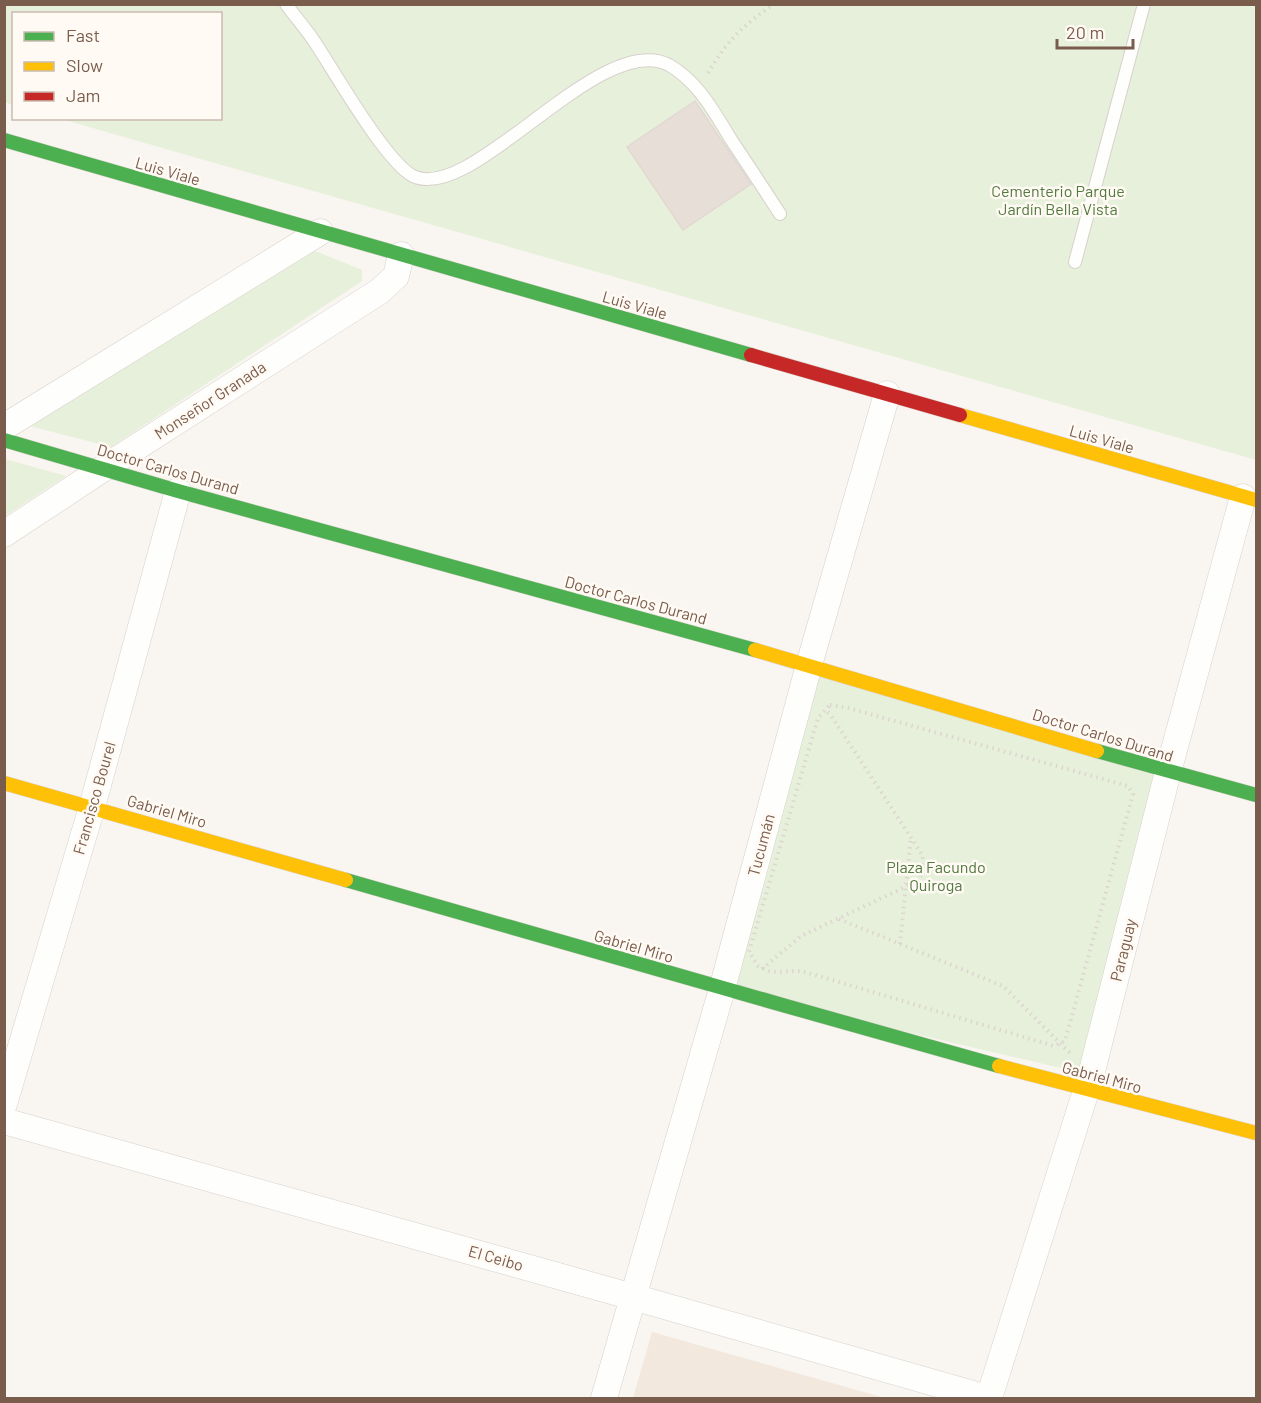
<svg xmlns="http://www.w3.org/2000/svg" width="1261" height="1403" font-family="Barlow,sans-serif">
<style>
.residential{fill:#f2e8de}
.green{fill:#e7f0db}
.building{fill:#e6ded7;stroke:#e2d8d2;stroke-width:1.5}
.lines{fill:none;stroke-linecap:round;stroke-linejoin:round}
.lane-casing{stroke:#d7d1cb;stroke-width:14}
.street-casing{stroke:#d7d1cb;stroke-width:27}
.fast-casing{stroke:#d9d2cb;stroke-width:15}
.slow-casing{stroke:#d9d2cb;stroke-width:15}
.jam-casing{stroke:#d9d2cb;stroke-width:15}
.path{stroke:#dcd5d0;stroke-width:4;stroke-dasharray:1.5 4.5;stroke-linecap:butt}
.lane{stroke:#fefefd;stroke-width:12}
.street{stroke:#fefefd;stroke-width:26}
.fast{stroke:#4caf50;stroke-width:14}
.slow{stroke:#ffc107;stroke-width:14}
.jam{stroke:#c62828;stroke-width:14}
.labels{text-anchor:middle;stroke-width:5;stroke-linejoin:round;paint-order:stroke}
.street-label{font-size:16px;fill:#7a5c4d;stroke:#fffaf3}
.park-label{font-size:16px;fill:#537a41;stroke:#fffaf3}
</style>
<rect width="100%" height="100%" fill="#f9f5f0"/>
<!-- residential -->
<polygon class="residential" points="652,1332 885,1398 633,1398"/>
<!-- green -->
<g class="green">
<polygon points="4,5 1256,5 1256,460 61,119 220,118 220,14 14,14 13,105 5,102"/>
<polygon points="308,251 318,252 362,270 362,281 111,447 30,426"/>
<polygon points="5,459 66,476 5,516"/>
<polygon points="809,665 1168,772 1091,1075 722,989"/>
</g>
<!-- building -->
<polygon class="building" points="695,101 751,184 683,230 627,147"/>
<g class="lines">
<!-- lane casing -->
<g class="lane-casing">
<g id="lane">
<path d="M286,4c10,14 21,26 30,40 19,29 70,118 97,132 59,29 187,-147 256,-111 30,17 46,49 63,76 16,24 32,48 48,73"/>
<polyline points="1075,262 1144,4"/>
</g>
</g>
<!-- street casing -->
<g class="street-casing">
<g id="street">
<polyline points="4,427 320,232"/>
<polyline points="4,534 104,468 380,291 396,276 401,255"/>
<polyline points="4,1104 92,807 178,491"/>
<polyline points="4,1121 633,1297 987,1398"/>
<polyline points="604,1398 722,989 809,665 887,394"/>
<polyline points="989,1398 1091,1075 1168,772 1243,497"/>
</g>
</g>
<!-- fast casing -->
<g class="fast-casing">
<g id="fast">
<polyline points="4,140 751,355"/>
<polyline points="4,440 178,491 755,650"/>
<polyline points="1097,751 1256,795"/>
<polyline points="346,880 786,1006 999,1066"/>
</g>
</g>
<!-- slow casing -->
<g class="slow-casing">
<g id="slow">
<polyline points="960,415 1256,500"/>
<polyline points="755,650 1097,751"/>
<polyline points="4,783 346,880"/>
<polyline points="999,1066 1256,1133"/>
</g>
</g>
<!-- jam casing -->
<g class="jam-casing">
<polyline id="jam" points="751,355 960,415"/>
</g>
<!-- path -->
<g class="path">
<path d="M708,73c18,-31 36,-49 66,-69"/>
<polygon points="830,705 848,708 1128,786 1133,794 1065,1041 1054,1046 802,971 771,972 758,966 749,952 818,718"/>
<polyline points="839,919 1003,986 1070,1053"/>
<polyline points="900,944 911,837"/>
<polyline points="762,969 801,936 920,880 923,856 830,714 825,710"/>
</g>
<!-- lane -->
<use href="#lane" class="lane"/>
<!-- street -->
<use href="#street" class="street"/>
<!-- fast -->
<use href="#fast" class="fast"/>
<!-- slow -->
<use href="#slow" class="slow"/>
<!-- jam -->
<use href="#jam" class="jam"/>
</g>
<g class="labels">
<!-- street labels -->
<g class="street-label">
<text transform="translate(168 171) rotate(16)" y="6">Luis Viale</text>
<text transform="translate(635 305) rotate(16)" y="6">Luis Viale</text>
<text transform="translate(210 400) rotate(-33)" y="6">Monseñor Granada</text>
<text transform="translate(1102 439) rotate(16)" y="6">Luis Viale</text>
<text transform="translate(168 469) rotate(16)" y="6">Doctor Carlos Durand</text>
<text transform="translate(636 600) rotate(15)" y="6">Doctor Carlos Durand</text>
<text transform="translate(1103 735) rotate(17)" y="6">Doctor Carlos Durand</text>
<text transform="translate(94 798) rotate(-74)" y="6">Francisco Bourel</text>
<text transform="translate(167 811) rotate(16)" y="6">Gabriel Miro</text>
<text transform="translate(761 845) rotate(-75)" y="6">Tucumán</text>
<text transform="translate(634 946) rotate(16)" y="6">Gabriel Miro</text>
<text transform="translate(1123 950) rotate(-76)" y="6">Paraguay</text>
<text transform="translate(1102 1077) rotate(15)" y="6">Gabriel Miro</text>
<text transform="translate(496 1258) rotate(16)" y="6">El Ceibo</text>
</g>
<!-- park labels -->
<g class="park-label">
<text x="1058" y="197">Cementerio Parque<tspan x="1058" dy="18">Jardín Bella Vista</tspan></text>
<text x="936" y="873">Plaza Facundo<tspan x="936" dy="18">Quiroga</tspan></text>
</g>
</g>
<!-- border -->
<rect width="1261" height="1403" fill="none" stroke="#7a5c4d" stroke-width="12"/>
<!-- legend -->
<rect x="12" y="12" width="210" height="108" fill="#fffaf3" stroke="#cabbb1" stroke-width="1.5"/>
<rect x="24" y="32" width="30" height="9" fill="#4caf50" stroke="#cabbb1" stroke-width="1.5"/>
<text x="66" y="42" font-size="18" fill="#7a5c4d">Fast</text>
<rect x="24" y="62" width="30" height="9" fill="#ffc107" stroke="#cabbb1" stroke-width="1.5"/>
<text x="66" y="72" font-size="18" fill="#7a5c4d">Slow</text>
<rect x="24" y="92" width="30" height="9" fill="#c62828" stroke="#cabbb1" stroke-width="1.5"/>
<text x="66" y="102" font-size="18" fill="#7a5c4d">Jam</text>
<!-- scale -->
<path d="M1057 39v9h76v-9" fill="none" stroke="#7a5c4d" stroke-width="3"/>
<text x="1066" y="39" font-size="18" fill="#7a5c4d" stroke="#fffaf3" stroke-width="4.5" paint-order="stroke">20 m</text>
</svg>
